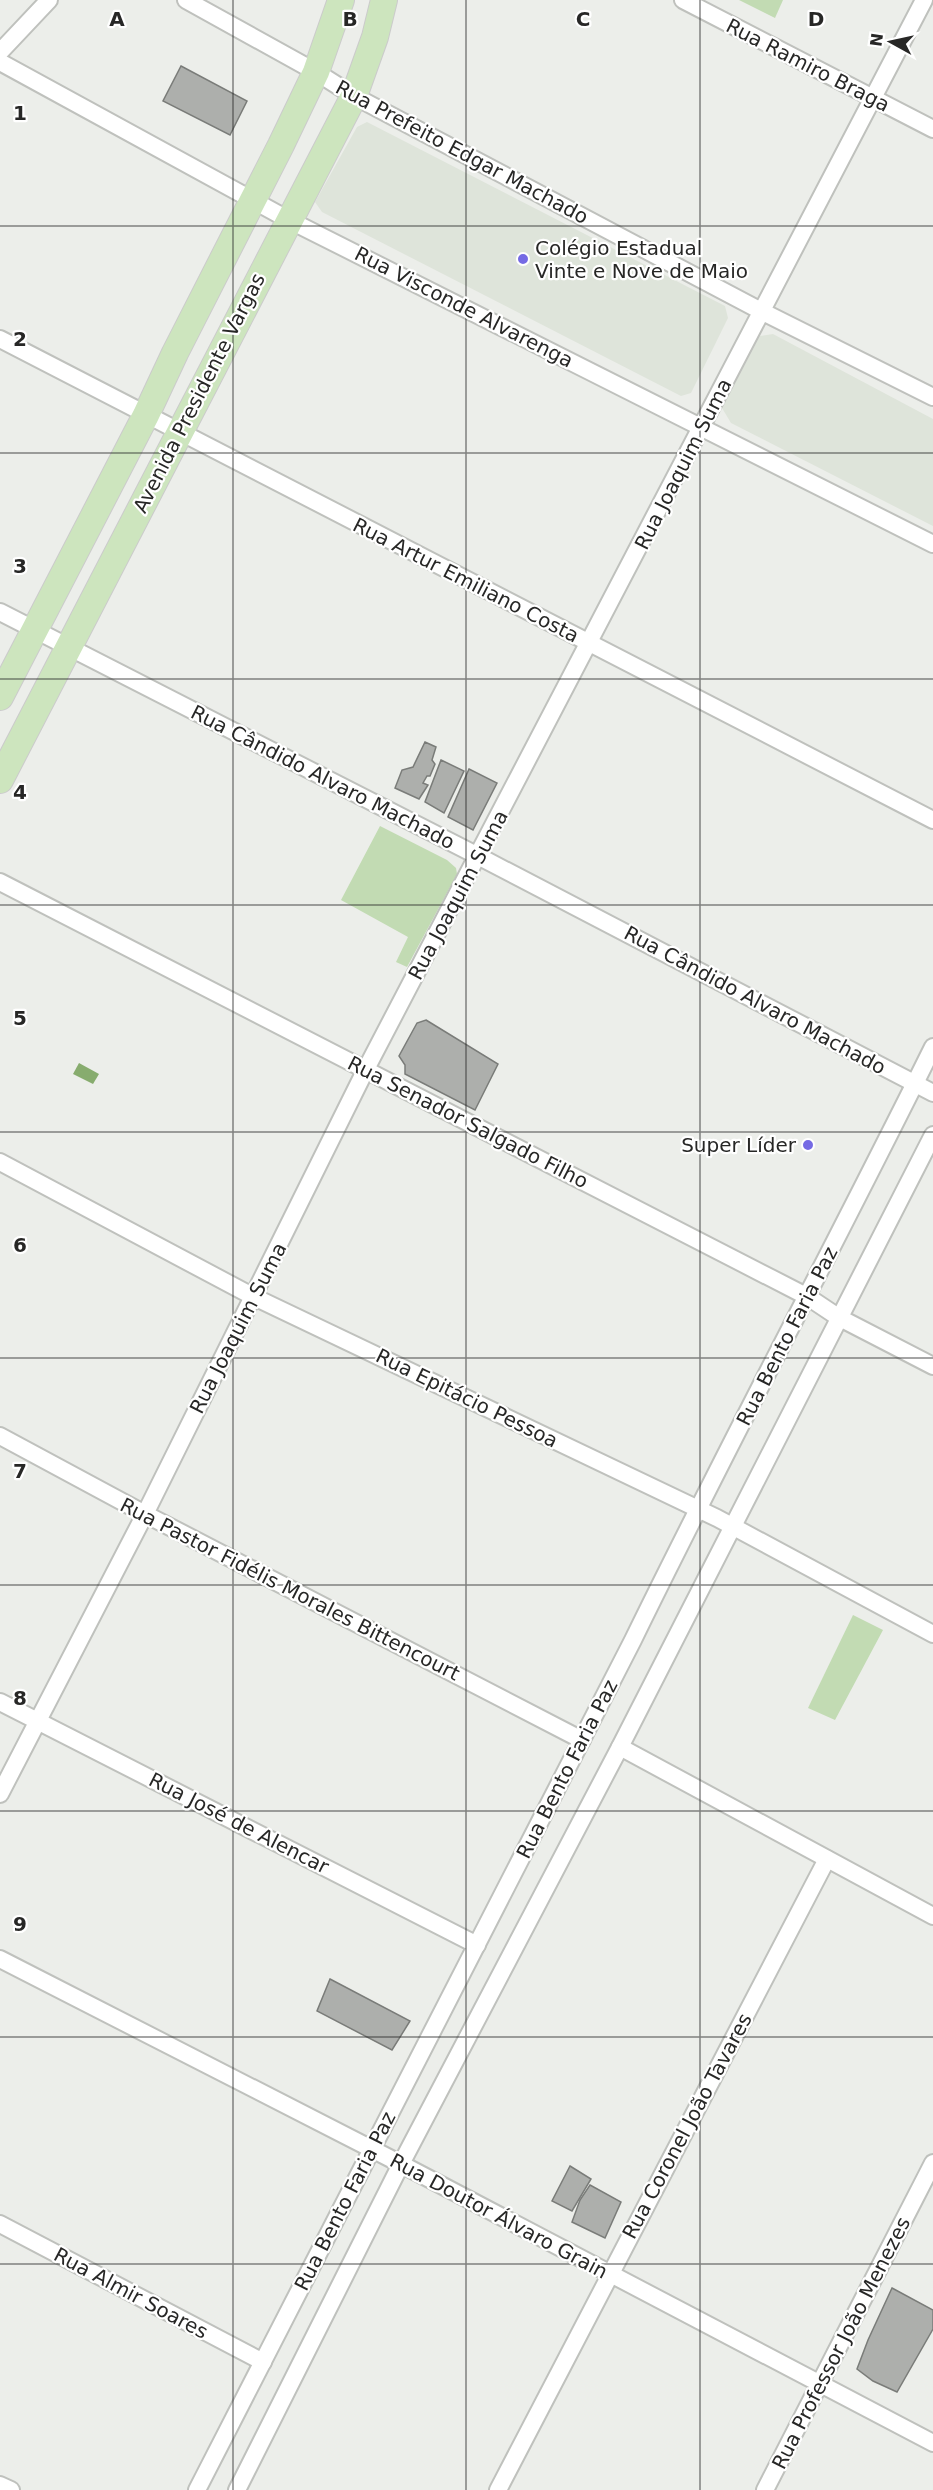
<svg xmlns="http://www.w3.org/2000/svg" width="933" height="2490" font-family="'DejaVu Sans',sans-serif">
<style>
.built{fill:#dee4da}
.green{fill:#c2dbb3}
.water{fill:#87ac6e}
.building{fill:#adafac;stroke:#7a7c79;stroke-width:1.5}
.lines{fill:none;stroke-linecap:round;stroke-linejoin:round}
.minor-casing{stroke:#bfc1bd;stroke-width:20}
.primary-casing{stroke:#cbcbcb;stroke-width:28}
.minor{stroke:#fff;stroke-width:16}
.primary{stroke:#cde5be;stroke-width:26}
.grid{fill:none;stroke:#272726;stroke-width:1.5;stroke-opacity:0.55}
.poi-dot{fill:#756ae4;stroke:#fff;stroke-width:2}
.labels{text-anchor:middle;stroke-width:4.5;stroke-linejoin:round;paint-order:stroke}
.street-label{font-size:20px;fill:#272726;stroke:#fff}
.poi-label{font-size:20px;fill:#272726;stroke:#fff;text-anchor:start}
.grid-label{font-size:20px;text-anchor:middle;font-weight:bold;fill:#272726;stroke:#fff;stroke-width:4.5;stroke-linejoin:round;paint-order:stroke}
</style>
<rect width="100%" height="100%" fill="#eceeea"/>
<!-- built -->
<g class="built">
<polygon points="367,122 725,306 728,318 691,393 681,396 322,212 315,202 357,127"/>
<polygon points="773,334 933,419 933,526 731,423 722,408 760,336"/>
</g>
<!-- green -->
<g class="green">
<polygon points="739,0 783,0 775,18"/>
<polygon points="380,826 447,860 456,868 457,874 407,967 396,962 408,937 341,900"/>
<polygon points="853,1615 883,1630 835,1720 808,1708"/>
</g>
<!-- water -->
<polygon class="water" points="79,1063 99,1074 93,1084 73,1074"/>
<!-- building -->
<g class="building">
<polygon points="181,66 247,101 230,135 163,101"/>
<polygon points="425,742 436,747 432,760 435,764 430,776 427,776 423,783 428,785 419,799 395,788 402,770 413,767"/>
<polygon points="441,760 464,771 444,813 425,802"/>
<polygon points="469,769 497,783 473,830 448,817"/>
<polygon points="426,1020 498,1064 475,1110 405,1074 405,1065 399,1056 417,1023"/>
<polygon points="330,1979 410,2021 392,2050 317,2011"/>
<polygon points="570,2166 591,2179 572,2211 552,2201"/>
<polygon points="590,2185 621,2202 605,2238 572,2222 580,2200"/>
<polygon points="892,2288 933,2310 933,2329 897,2392 873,2381 857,2369 868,2340"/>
</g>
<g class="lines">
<!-- minor casing -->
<g class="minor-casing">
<g id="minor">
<polyline points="186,0 316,72 354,96 761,311 933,397"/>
<polyline points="683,0 933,129"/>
<polyline points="0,52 49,0"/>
<polyline points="0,62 289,220 933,544"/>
<polyline points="0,339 933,820"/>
<polyline points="0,612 478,856 933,1093"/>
<polyline points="0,882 808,1297 838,1317 933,1366"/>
<polyline points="0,1162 254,1297 717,1518 933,1634"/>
<polyline points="0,1436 145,1514 582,1740"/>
<polyline points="0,1702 477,1945"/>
<polyline points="620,1747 933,1916"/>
<polyline points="0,1794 145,1514 366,1069 924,0"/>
<polyline points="0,1959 401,2164 933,2443"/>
<polyline points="0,2224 263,2362"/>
<polyline points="0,2485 11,2490"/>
<path d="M197,2490l436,-850c97,-199 202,-395 300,-593"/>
<polyline points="237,2490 401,2164 620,1747 933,1135"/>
<polyline points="498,2490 827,1859"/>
<polyline points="765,2490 933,2163"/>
</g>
</g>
<!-- primary casing -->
<g class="primary-casing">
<g id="primary">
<polyline points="0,697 146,415 175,353 281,145 316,72 341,0"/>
<polyline points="0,780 354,96 375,37 384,0"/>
</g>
</g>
<!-- minor -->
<use href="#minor" class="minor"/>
<!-- primary -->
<use href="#primary" class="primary"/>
</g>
<!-- grid -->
<path class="grid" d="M233,0v2490M466,0v2490M700,0v2490M0,226h933M0,453h933M0,679h933M0,905h933M0,1132h933M0,1358h933M0,1585h933M0,1811h933M0,2037h933M0,2264h933"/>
<!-- markers -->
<g class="poi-dot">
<circle cx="523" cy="259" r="6"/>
<circle cx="808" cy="1145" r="6"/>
</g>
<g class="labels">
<!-- street labels -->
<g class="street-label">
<text transform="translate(808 65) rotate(27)" y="7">Rua Ramiro Braga</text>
<text transform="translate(462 152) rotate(28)" y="7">Rua Prefeito Edgar Machado</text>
<text transform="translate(464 307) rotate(27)" y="7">Rua Visconde Alvarenga</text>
<text transform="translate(199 393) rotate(-63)" y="7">Avenida Presidente Vargas</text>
<text transform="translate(683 464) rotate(-63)" y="7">Rua Joaquim Suma</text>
<text transform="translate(466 580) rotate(27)" y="7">Rua Artur Emiliano Costa</text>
<text transform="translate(323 777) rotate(27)" y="7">Rua Cândido Alvaro Machado</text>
<text transform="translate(458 895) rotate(-62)" y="7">Rua Joaquim Suma</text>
<text transform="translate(755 1000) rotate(28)" y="7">Rua Cândido Alvaro Machado</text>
<text transform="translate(468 1122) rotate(27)" y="7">Rua Senador Salgado Filho</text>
<text transform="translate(238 1328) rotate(-63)" y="7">Rua Joaquim Suma</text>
<text transform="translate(787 1336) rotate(-63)" y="7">Rua Bento Faria Paz</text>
<text transform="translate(467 1398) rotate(26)" y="7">Rua Epitácio Pessoa</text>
<text transform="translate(290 1589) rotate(27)" y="7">Rua Pastor Fidélis Morales Bittencourt</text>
<text transform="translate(567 1769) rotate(-63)" y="7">Rua Bento Faria Paz</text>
<text transform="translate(239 1823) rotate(27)" y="7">Rua José de Alencar</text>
<text transform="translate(687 2126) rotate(-62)" y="7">Rua Coronel João Tavares</text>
<text transform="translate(345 2201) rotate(-63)" y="7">Rua Bento Faria Paz</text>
<text transform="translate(499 2216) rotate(28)" y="7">Rua Doutor Álvaro Grain</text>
<text transform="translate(131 2293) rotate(28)" y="7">Rua Almir Soares</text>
<text transform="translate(841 2343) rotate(-63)" y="7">Rua Professor João Menezes</text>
</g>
<!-- poi labels -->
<g class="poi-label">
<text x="535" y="255">Colégio Estadual<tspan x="535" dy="23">Vinte e Nove de Maio</tspan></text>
<text x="796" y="1152" text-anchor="end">Super Líder</text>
</g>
</g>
<g class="grid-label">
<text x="117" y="26">A</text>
<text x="350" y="26">B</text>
<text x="583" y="26">C</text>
<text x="816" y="26">D</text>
<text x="20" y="120">1</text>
<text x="20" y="346">2</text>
<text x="20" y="573">3</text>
<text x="20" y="799">4</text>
<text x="20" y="1025">5</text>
<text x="20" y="1252">6</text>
<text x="20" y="1478">7</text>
<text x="20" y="1705">8</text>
<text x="20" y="1931">9</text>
</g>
<!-- north arrow -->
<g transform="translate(891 42) rotate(278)" stroke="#ffffff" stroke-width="4.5" paint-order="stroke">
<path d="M0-4.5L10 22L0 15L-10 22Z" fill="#272726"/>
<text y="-9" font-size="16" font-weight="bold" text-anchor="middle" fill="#272726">N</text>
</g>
</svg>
